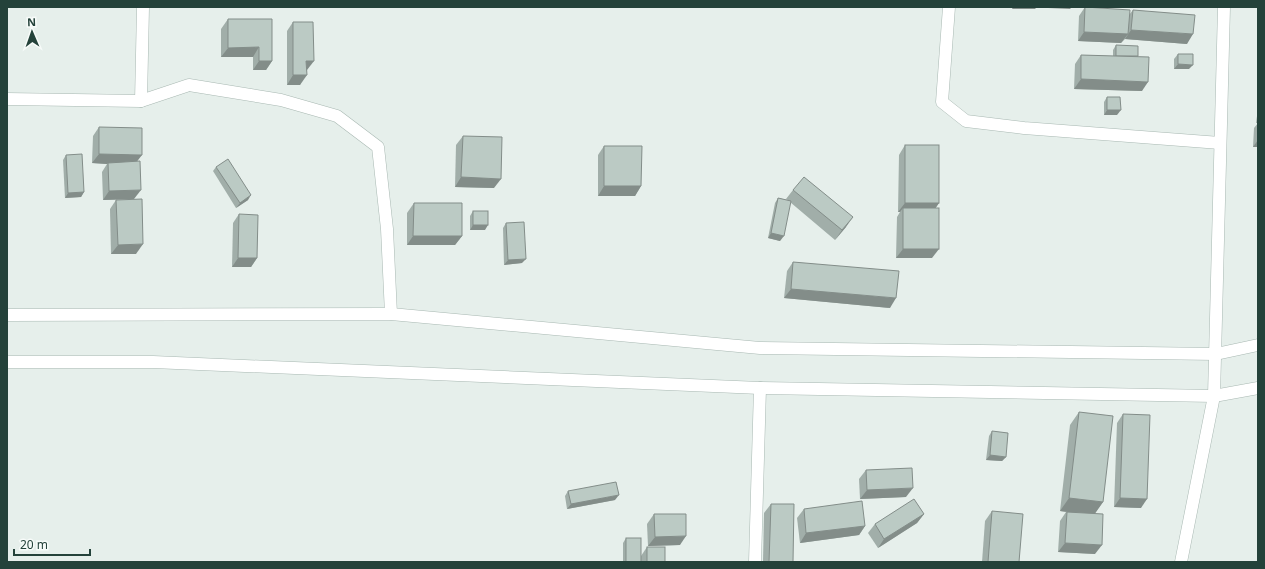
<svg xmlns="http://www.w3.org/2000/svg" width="1265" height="569" viewBox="0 0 1265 569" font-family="'Noto Sans',sans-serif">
<rect width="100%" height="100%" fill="#e6efeb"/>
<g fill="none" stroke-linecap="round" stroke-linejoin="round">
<defs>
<g id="street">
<polyline points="949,7 942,102 966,121 1024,128 1220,143"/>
<polyline points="7,99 141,101 189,85 281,100 337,116 378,147 387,229 391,314"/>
<polyline points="141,101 143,7"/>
<polyline points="7,315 391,314 760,348 1216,354 1258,345"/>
<polyline points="7,362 153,362 760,388 1214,396 1258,388"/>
<polyline points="755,562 760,388"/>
<polyline points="1181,562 1214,396 1224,7"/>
</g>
</defs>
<use href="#street" stroke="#a8b8b2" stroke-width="13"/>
<use href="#street" stroke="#fff" stroke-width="12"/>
</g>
<g fill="#a1aea9">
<polygon points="1085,7 1129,15 1133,10 1187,44 1125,39 1121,43 1078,41 1079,16"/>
<polygon points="228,19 272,19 272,61 266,70 253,70 253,57 221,57 221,29"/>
<polygon points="293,22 307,70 300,85 287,85 287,31"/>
<polygon points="1116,45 1138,56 1142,91 1074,89 1075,64 1081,55 1113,56 1113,50"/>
<polygon points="1178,54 1189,69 1174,69 1174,59"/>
<polygon points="1107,97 1117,115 1104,115 1104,102"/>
<polygon points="1258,109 1258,147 1253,147 1254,128 1258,123 1256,123"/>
<polygon points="99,127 137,162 134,199 103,200 102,172 107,164 92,163 93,136"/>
<polygon points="463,136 494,188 455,187 456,145"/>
<polygon points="905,145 939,203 935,208 932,258 896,258 897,217 900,212 898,212 899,155"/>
<polygon points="604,146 641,186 635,196 598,196 598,155"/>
<polygon points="66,155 84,192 81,197 65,198 63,160"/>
<polygon points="216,167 248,200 236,208 213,171"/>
<polygon points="793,190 846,227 835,240 790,202 780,241 768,238 775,203 778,198 788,200 786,199"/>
<polygon points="116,200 136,254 111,254 110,209"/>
<polygon points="414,203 462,236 455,245 407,245 407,213"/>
<polygon points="473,211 485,230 470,230 470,216"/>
<polygon points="239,214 257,258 251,267 232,267 233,223"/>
<polygon points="506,223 522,263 504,265 503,228"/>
<polygon points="793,262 890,308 784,298 787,271"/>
<polygon points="1079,412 1103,502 1095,513 1095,554 1058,552 1060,521 1066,512 1060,511 1070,425"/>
<polygon points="1123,414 1141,508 1114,507 1117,423"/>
<polygon points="992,431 1006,457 1002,461 986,460 989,436"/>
<polygon points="866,470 906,497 860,499 859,479"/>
<polygon points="568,491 615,500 567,509 565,496"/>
<polygon points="771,504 793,562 763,562 764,513"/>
<polygon points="804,509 865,526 859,535 800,543 797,518"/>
<polygon points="992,511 1019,562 982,562 985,521"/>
<polygon points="654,514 680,545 648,546 647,524"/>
<polygon points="924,514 917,523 878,548 868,533 875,524"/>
<polygon points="626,538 641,562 623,562 623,543"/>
<polygon points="647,547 665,562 641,562 641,556"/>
</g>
<g fill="#838d89">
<polygon points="256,7 284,7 283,8 255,8"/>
<polygon points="1013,7 1037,7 1035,9 1012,9"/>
<polygon points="1048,7 1072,7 1070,9 1048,8"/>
<polygon points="1131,30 1193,34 1187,44 1125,39"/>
<polygon points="1084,32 1128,34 1121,43 1078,41"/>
<polygon points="259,47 253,57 221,57 228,48"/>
<polygon points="259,61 272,61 266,70 253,70"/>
<polygon points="306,61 314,61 307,70 300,70"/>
<polygon points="1178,64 1193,65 1189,69 1174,69"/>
<polygon points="293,75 307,75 300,85 287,85"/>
<polygon points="1081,79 1148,82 1142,91 1074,89"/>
<polygon points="1107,110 1121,110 1117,115 1104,115"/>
<polygon points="1258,140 1258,147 1253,147"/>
<polygon points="99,154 142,155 135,164 108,163 107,164 92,163"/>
<polygon points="461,177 501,179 494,188 455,187"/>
<polygon points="604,186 641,186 635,196 598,196"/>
<polygon points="141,190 134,199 103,200 109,191"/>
<polygon points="84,192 81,197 65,198 68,193"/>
<polygon points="251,195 248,200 236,208 240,203"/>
<polygon points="905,203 939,203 933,212 903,208 900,212 898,212"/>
<polygon points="853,217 846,227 835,240 842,230"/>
<polygon points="473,225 488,225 485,230 470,230"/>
<polygon points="771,233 784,236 780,241 768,238"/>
<polygon points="413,236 462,236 455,245 407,245"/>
<polygon points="143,244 136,254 111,254 118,245"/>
<polygon points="903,249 939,249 932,258 896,258"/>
<polygon points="238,258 257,258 251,267 232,267"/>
<polygon points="526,259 522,263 504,265 508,260"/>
<polygon points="791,289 896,298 890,308 784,298"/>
<polygon points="990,455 1006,457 1002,461 986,460"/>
<polygon points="913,488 906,497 860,499 867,490"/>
<polygon points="619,495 615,500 567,509 571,504"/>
<polygon points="1069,498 1103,502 1094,515 1060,511"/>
<polygon points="1120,498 1147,499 1141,508 1114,507"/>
<polygon points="924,514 917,523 878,548 884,539"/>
<polygon points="865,526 859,535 800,543 806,533"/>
<polygon points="686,536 680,545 648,546 655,537"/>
<polygon points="1065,543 1102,545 1095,554 1058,552"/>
</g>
<g fill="#bbcac4" stroke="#838d89">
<polygon points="1085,7 1130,10 1128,34 1084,32"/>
<polygon points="1133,10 1195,15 1193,34 1131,30"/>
<polygon points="228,19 272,19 272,61 259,61 259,47 228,48"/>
<polygon points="293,22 313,22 314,61 306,61 307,75 293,75"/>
<polygon points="1116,45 1138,46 1138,56 1116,56"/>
<polygon points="1178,54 1193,54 1193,65 1178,64"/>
<polygon points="1081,55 1149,57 1148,82 1081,79"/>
<polygon points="1107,97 1120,97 1121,110 1107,110"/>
<polygon points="99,127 142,128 142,155 99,154"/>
<polygon points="463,136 502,137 501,179 461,177"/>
<rect x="905" y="145" width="34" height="58"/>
<polygon points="604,146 642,146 641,186 604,186"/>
<polygon points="82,154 84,192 68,193 66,155"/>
<polygon points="228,159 251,195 240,203 216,167"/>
<polygon points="140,161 141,190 109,191 108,163"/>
<polygon points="804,177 853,217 842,230 793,190"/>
<polygon points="778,198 791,201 784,236 771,233"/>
<polygon points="142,199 143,244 118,245 116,200"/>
<polygon points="414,203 462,203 462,236 413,236"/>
<rect x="903" y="208" width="36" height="41"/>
<rect x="473" y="211" width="15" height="14"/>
<polygon points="239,214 258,215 257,258 238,258"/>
<polygon points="524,222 526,259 508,260 506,223"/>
<polygon points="793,262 899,271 896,298 791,289"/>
<polygon points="1079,412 1113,416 1103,502 1069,498"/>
<polygon points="1123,414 1150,415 1147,499 1120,498"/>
<polygon points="992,431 1008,433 1006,457 990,455"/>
<polygon points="912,468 913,488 867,490 866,470"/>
<polygon points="616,482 619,495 571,504 568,491"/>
<polygon points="914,499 924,514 884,539 875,524"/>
<polygon points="862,501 865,526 806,533 804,509"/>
<polygon points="771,504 794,504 793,562 769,562"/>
<polygon points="992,511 1023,514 1019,562 988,562"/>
<polygon points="1067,512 1103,514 1102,545 1065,543"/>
<polygon points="654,514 686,514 686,536 655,537"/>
<rect x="626" y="538" width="15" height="24"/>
<rect x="647" y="547" width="18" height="15"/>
</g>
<rect width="1265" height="569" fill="none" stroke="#24423a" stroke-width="16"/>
<g transform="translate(32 32) rotate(358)" stroke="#f7fbf9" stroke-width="3" paint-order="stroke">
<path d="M0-3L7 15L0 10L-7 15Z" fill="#24423a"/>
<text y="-6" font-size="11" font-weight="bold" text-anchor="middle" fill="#24423a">N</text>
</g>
<path d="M14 549v6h76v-6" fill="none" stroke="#24423a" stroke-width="2"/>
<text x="20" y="549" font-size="12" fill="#24423a" stroke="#f7fbf9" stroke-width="3" paint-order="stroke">20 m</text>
</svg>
